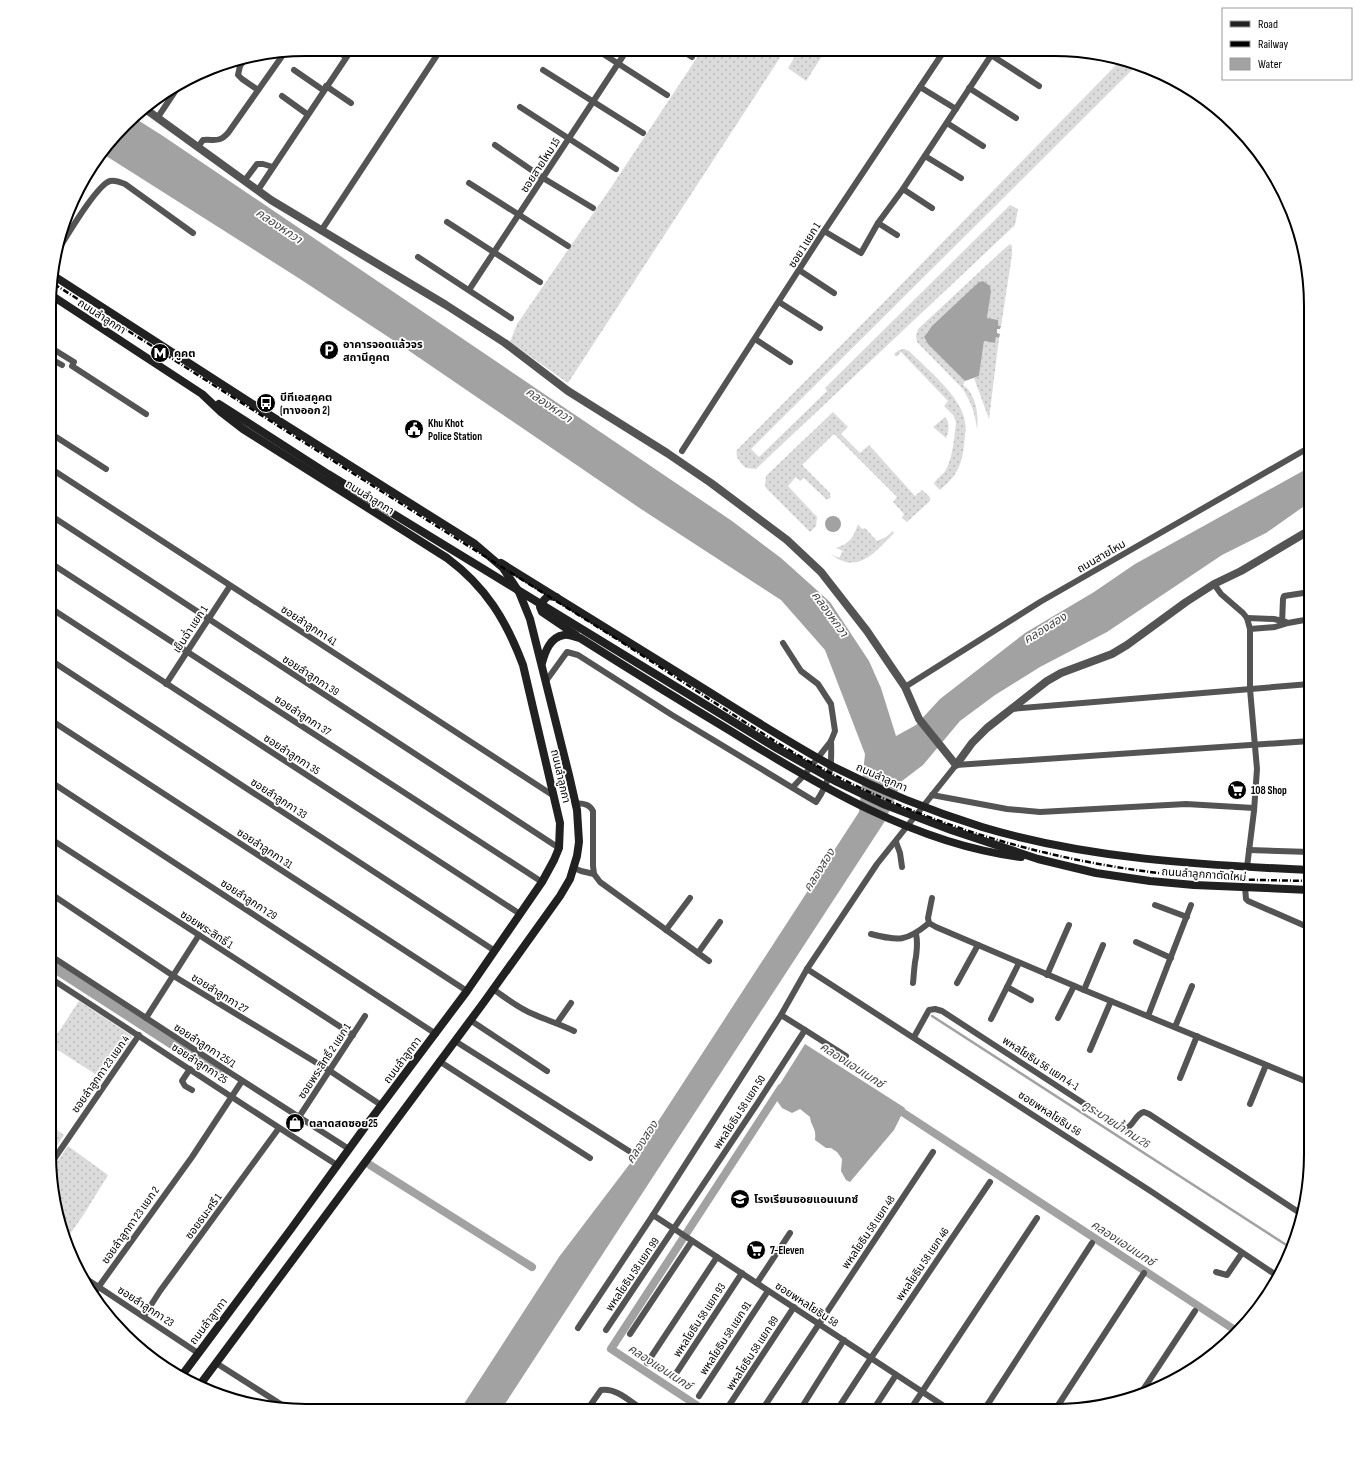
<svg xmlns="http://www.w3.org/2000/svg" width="1360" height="1460" viewBox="0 0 1360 1460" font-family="'Sofia Sans Condensed','Noto Sans Thai',sans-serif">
<defs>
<pattern id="grass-dots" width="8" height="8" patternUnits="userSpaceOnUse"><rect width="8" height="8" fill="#dbdbdb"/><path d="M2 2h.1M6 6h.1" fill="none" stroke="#bababa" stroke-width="1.8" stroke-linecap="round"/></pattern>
</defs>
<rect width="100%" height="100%" fill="#fff"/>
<g fill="url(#grass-dots)">
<polygon points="702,50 785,50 568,383 510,342 517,324 612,186"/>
<polygon points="799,50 826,50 806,81 788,68"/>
<path d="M1119 62 1135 67 751 449 759 457 827 391 825 388 1010 205 1018 209 1015 225 756 469 746 468C740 462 735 458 737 450L887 299Z"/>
<path d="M1010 244 1012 246V255L1001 326H998L987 318 991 292 984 281 979 282 926 333 925 340 965 381 963 385C976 394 979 415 977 429 975 413 971 401 962 388L917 342 916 336 918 329 1003 250Z"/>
<polygon points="996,337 999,338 989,419 974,378 979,376 984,341 995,343"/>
<path d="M904 349 909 351C927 369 962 397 965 422 967 429 964 438 964 446 961 467 956 477 940 490L934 484C936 478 943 475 946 470 953 456 954 439 956 423L954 416 944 406 948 401 901 352 896 357 894 354 899 350Z"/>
<polygon points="833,412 848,427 841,434 860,453 869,445 915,496 922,490 929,496 930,499 930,501 907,522 902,518 904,514 893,502 897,497 834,434 802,465 830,493 830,495 831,497 827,500 804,478 800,481 796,477 788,486 817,517 816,526 810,532 767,489 765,485 766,476"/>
<path d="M945 417C950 422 949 432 946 438L933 427Z"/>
<path d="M858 524 862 529 865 528 877 541 886 537 893 531 894 533C876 551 858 576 831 554L839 558 843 551 836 548C849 544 854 537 858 524Z"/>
<polygon points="79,1001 132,1036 131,1040 103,1079 50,1045"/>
<polygon points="50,1125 64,1135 50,1156"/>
<polygon points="68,1146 108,1175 84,1214 65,1241 63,1237 50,1172"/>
</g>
<g fill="#a2a2a2">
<polygon points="133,117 163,136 732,521 781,558 830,602 869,661 881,688 896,736 916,725 940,699 1025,633 1094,592 1135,564 1310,467 1310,502 1266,533 1222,555 1107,632 1040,667 995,695 960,721 923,765 902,781 885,821 501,1410 460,1410 559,1257 635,1157 859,812 865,754 825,650 781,600 641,509 402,346 300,279 103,154"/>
<polygon points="983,281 990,286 991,292 987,318 998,320 998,326 1001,326 1000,329 997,329 997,333 1000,334 999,338 996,337 995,343 984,341 979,376 965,381 928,344 924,337 932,326 979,282"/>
<circle cx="833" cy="524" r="8"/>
<polygon points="51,959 227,1074 222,1082 50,971"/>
<path d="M805 1044 905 1108 894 1130 850 1182 846 1180 841 1171 842 1159 837 1152 831 1148H826L815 1140C817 1128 811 1127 810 1117L800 1109 792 1113 782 1108 773 1095Z"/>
</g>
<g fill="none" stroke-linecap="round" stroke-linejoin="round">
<polyline stroke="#a2a2a2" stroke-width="2.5" points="932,1016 1291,1248"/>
<g stroke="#a2a2a2" stroke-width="8">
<polyline points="896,1108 1238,1332"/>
<polyline points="370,1165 532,1267"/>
<polyline points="704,1410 611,1349 781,1088"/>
</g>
<g stroke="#545454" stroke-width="6">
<polyline points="334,49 346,57"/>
<polyline points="597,50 667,95"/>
<polyline points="681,50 692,57"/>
<polyline points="991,55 1039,86"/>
<polyline points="245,59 240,66 238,75 242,79 258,90"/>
<polyline points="294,70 323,90"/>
<polyline points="543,70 643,133"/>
<polyline points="326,86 351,103"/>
<polyline points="920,87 956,109"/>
<polyline points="969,88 1016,118"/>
<polyline points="282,96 307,114"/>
<polyline points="520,107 616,169"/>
<polyline points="158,117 176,90"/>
<polyline points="947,123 983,146"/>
<polyline points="495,145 543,178 593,208"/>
<path d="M198 147 203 140C215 139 219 143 228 133L285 52"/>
<polyline points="925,156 961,178"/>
<polyline points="245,180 257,164 263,164 273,167"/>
<polyline points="469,183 568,246"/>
<polyline points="903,189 932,208"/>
<polyline points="258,190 352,49"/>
<polyline points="447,222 540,282"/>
<polyline points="878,223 897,235"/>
<polyline points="321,231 441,49"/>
<polyline points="824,231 861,253 878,223 903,189 994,51"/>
<path d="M54 257C63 242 96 185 110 181 115 180 120 182 125 184L193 233"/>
<polyline points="418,257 511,318"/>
<polyline points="799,270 834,293"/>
<polyline points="469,290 627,50"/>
<polyline points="779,302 820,328"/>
<polyline points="755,339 790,362"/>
<polyline points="53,349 74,362 72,366 146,414"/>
<polyline points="53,360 62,365"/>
<polyline points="53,435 106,469"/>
<polyline points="682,451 824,231 944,51"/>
<polyline points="53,470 554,796"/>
<polyline points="53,517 559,848"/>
<polyline points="52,564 542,882"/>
<polyline points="1214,584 1221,594 1243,613 1247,618 1250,629 1250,689 1257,769 1254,811 1247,867"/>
<polyline points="52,609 520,914"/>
<polyline points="1247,618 1274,619 1286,622"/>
<polyline points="1282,624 1283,599 1284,596 1310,592"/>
<polyline points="1250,629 1275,627 1288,623 1310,619"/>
<polyline points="783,643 801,671 818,684 831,704 835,731 831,741 806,773 793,787"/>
<polyline points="52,661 495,951"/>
<path d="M546 681 567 652 578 655 672 715 816 802C831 780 832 767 831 741"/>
<polyline points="166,684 230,586"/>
<polyline points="905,687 1040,602 1310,447"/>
<polyline points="1011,709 1310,684"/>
<polyline points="52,721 467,991"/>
<polyline points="51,782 436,1034"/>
<polyline points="932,795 1007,809 1040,812 1186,804 1254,808"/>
<path d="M575 803C583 804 589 803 593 811V866L594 874 600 882 698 953 720 922"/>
<polyline points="51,839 353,1035"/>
<polyline points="896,842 900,853 902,867"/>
<polyline points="1249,850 1310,852"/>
<polyline points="574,868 581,871 594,874"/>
<polyline points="1245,887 1246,899 1248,901 1310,928"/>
<polyline points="51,894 172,975 330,1071 381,1105"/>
<polyline points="932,898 928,918 929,923 936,927 1084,990 1310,1083"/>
<polyline points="1155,905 1187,917"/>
<polyline points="666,930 690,898"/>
<path d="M871 934C899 941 906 942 929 923"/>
<polyline points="1136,942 1171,958"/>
<polyline points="698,953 709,961"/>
<polyline points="51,956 232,1074 349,1149"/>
<polyline points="807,969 1152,1192 1279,1277"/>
<polyline points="1047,975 1069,925"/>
<path d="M50 978C146 1040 241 1104 337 1165"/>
<path d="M913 983C914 975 914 965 916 957 917 948 918 943 916 934"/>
<polyline points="957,983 978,945"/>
<polyline points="1007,987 1031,1000"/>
<path d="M493 989C506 998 518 1008 533 1014 546 1020 560 1024 574 1031"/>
<polyline points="1084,990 1103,945"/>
<polyline points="1148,1016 1191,905"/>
<polyline points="146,1018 199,935"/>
<polyline points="1058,1018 1074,986"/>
<polyline points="991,1019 1019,963"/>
<polyline points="470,1020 547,1071"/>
<polyline points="557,1023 571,1003"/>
<polyline points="1175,1027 1192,986"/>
<polyline points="805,1030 846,1056"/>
<path d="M914 1037 929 1010 935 1009 942 1011 1120 1127 1125 1129C1134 1126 1135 1114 1144 1112L1149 1114 1303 1215"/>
<polyline points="455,1041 629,1151"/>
<polyline points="1090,1050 1111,1001"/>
<polyline points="439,1061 590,1158"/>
<polyline points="190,1069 182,1081 185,1086 192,1090"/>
<polyline points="1180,1078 1197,1036"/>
<polyline points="1250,1104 1266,1065"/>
<polyline points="299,1117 365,1016"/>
<polyline points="50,1165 139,1035"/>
<polyline points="653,1215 950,1410"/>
<polyline points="1216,1272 1227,1275 1242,1253"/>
<polyline points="82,1276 198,1353"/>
<polyline points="757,1283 790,1233"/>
<polyline points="92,1296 192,1157 242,1081"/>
<polyline points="144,1316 160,1291 279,1128"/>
<polyline points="578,1328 653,1215 781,1015 807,969 877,864 956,765 1310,741"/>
<polyline points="606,1330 757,1104 805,1030 781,1015"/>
<polyline points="630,1334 692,1241"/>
<polyline points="216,1363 290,1410"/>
<polyline points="647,1363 717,1257"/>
<polyline points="673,1378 742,1273"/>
<polyline points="699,1396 768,1291"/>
<polyline points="1139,1396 1195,1311"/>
<path d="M587 1410 601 1390C616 1387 632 1403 643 1410"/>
<polyline points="726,1410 794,1307"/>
<polyline points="762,1410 933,1152"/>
<polyline points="800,1410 844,1340"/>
<polyline points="837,1410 871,1358 990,1182"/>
<polyline points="873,1410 896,1375"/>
<polyline points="910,1410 1037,1218"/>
<polyline points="984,1410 1092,1243"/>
<polyline points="1055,1410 1144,1273"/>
</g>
<polyline stroke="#545454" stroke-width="8" points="144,108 271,200 446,305 505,343 568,391 667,453 711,483 787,540 821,572 867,631 905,687 919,719 956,765 972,743 987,728 1047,681 1061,673 1112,654 1127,645 1186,602 1214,584 1241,571 1310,530"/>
<g stroke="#212121" stroke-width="8">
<polyline points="54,276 262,410 475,544 503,568 519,592 530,619 569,775 577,810 579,842 577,856 570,879 560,896 484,1002 199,1386"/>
<path d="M54 297 202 394 221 412 243 429 447 558C486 587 506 620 523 665L560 823 559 848 554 860 542 882 520 914 467 991 365 1127 291 1229 180 1378"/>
<polyline points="219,404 328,474 778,749 837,782 883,804 951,830 1038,859 1096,873 1150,881 1194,885 1310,890"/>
<path d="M501 563C565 602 629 642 693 682 740 711 786 741 834 767 881 791 931 811 982 827 1089 859 1200 865 1310 870"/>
<polyline points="556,597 548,596 544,600 540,607 542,612 576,635"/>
<path d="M542 663C545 652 550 637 564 635 569 634 575 637 580 638 629 669 679 700 729 730 816 784 917 845 1021 857"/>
</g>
<path stroke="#000" stroke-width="2.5" stroke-dasharray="6 2 1 2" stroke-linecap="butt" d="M54 284C236 399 418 515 601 629 663 668 724 710 786 748 839 780 896 806 954 826 1026 851 1100 867 1176 875 1220 880 1266 880 1310 881"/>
</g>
<defs>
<symbol id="parking-disc" viewBox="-11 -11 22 22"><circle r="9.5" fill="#000" stroke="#fff"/><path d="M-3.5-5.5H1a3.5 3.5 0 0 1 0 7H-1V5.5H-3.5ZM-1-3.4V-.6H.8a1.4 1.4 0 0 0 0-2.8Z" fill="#fff"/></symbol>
<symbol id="metro-disc" viewBox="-11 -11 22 22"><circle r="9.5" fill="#000" stroke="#fff"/><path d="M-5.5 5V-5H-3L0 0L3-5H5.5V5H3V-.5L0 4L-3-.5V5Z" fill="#fff"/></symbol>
<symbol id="bus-disc" viewBox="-11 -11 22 22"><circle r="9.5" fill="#000" stroke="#fff"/><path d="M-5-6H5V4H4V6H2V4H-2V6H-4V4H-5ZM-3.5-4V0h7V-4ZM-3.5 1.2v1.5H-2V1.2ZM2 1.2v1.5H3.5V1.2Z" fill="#fff"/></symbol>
<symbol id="civic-disc" viewBox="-11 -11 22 22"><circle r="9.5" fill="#000" stroke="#fff"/><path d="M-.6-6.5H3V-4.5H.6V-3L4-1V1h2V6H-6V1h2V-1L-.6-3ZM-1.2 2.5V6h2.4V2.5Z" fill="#fff"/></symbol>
<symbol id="supermarket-disc" viewBox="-11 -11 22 22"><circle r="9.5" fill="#000" stroke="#fff"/><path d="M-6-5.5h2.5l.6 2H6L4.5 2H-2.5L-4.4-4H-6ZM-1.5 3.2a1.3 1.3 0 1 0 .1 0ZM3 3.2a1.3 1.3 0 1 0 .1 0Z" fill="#fff"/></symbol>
<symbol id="shop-disc" viewBox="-11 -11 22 22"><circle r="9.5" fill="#000" stroke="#fff"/><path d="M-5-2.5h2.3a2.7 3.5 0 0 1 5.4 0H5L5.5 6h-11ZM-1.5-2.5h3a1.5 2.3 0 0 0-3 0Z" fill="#fff"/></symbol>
<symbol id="school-disc" viewBox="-11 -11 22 22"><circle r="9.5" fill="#000" stroke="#fff"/><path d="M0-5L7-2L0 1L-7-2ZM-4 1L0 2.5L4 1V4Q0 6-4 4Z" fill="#fff"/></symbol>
</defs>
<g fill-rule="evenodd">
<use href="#parking-disc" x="318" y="339" width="22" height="22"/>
<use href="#metro-disc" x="149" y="342" width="22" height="22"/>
<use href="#bus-disc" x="255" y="392" width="22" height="22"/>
<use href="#civic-disc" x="403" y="418" width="22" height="22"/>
<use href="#supermarket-disc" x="1226" y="779" width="22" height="22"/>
<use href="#shop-disc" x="284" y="1112" width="22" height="22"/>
<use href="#school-disc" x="729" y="1188" width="22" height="22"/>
<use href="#supermarket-disc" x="745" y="1239" width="22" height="22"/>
</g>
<g text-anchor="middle" stroke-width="3.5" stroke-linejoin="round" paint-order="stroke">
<g font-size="11" fill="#000" stroke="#fff">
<text transform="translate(540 165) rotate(-57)" y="4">ซอยสายไหม 15</text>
<text transform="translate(804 245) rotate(-58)" y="4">ซอย 1 แยก 1</text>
<text transform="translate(102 316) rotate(33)" y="4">ถนนลำลูกกา</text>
<text transform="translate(370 497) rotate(32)" y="4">ถนนลำลูกกา</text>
<text transform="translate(1101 556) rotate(-30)" y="4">ถนนสายไหม</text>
<text transform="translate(309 625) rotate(33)" y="4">ซอยลำลูกกา 41</text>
<text transform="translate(190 629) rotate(-57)" y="4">เย็นฉ่ำ แยก 1</text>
<text transform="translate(311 675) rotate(33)" y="4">ซอยลำลูกกา 39</text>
<text transform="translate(303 715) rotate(33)" y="4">ซอยลำลูกกา 37</text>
<text transform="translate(292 754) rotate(33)" y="4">ซอยลำลูกกา 35</text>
<text transform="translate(561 776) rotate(77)" y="4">ถนนลำลูกกา</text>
<text transform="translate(882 777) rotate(24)" y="4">ถนนลำลูกกา</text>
<text transform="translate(279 798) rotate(33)" y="4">ซอยลำลูกกา 33</text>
<text transform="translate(265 848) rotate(33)" y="4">ซอยลำลูกกา 31</text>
<text transform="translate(1204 874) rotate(4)" y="4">ถนนลำลูกกาตัดใหม่</text>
<text transform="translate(249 899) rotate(33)" y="4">ซอยลำลูกกา 29</text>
<text transform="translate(207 929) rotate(33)" y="4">ซอยพระสิทธิ์ 1</text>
<text transform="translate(220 993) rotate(32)" y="4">ซอยลำลูกกา 27</text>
<text transform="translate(205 1045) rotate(33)" y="4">ซอยลำลูกกา 25/1</text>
<text transform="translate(402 1060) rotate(-53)" y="4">ถนนลำลูกกา</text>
<text transform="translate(324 1061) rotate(-57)" y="4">ซอยพระสิทธิ์ 2 แยก 1</text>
<text transform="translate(200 1063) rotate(33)" y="4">ซอยลำลูกกา 25</text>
<text transform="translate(1041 1063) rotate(33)" y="4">พหลโยธิน 56 แยก 4-1</text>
<text transform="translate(100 1074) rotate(-55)" y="4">ซอยลำลูกกา 23 แยก 4</text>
<text transform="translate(739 1112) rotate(-57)" y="4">พหลโยธิน 58 แยก 50</text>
<text transform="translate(1050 1113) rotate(33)" y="4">ซอยพหลโยธิน 56</text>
<text transform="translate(203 1216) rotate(-54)" y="4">ซอยธนะศรี 1</text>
<text transform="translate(130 1225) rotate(-55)" y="4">ซอยลำลูกกา 23 แยก 2</text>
<text transform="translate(868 1232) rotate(-56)" y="4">พหลโยธิน 58 แยก 48</text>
<text transform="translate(922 1264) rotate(-56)" y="4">พหลโยธิน 58 แยก 46</text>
<text transform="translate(632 1274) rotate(-56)" y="4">พหลโยธิน 58 แยก 99</text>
<text transform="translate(807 1304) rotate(33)" y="4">ซอยพหลโยธิน 58</text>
<text transform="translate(146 1306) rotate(33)" y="4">ซอยลำลูกกา 23</text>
<text transform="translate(699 1320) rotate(-57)" y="4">พหลโยธิน 58 แยก 93</text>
<text transform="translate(208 1321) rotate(-53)" y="4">ถนนลำลูกกา</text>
<text transform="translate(725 1338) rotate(-57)" y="4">พหลโยธิน 58 แยก 91</text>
<text transform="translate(752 1353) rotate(-57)" y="4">พหลโยธิน 58 แยก 89</text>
</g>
<g font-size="11" font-weight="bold" fill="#000" stroke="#fff" text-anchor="start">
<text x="343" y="348">อาคารจอดแล้วจร<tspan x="343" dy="13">สถานีคูคต</tspan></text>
<text x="174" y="357">คูคต</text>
<text x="280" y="401">บีทีเอสคูคต<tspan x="280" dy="13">(ทางออก 2)</tspan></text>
<text x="428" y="427">Khu Khot<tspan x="428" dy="13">Police Station</tspan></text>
<text x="1251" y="794">108 Shop</text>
<text x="309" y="1127">ตลาดสดซอย25</text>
<text x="754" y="1203">โรงเรียนซอยแอนเนกซ์</text>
<text x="770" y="1254">7-Eleven</text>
</g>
<g font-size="12" font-style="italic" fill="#434343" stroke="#fff">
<text transform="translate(279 226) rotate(34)" y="4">คลองหกวา</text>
<text transform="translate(549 405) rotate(34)" y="4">คลองหกวา</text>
<text transform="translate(830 614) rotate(54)" y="4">คลองหกวา</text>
<text transform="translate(1045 628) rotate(-32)" y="4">คลองสอง</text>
<text transform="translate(819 870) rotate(-58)" y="4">คลองสอง</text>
<text transform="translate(852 1065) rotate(33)" y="4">คลองแอนเนกซ์</text>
<text transform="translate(1116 1124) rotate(33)" y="4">คูระบายน้ำ กม.26</text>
<text transform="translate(642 1142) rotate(-57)" y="4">คลองสอง</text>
<text transform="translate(1123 1243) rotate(33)" y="4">คลองแอนเนกซ์</text>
<text transform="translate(660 1367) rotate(33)" y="4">คลองแอนเนกซ์</text>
</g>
</g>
<path d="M0 0H1360V1460H0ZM306 56H1054A250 250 0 0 1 1304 306V1154A250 250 0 0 1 1054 1404H306A250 250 0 0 1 56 1154V306A250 250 0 0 1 306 56Z" fill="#fff" fill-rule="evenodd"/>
<path fill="none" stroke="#000" stroke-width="2" d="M306 56H1054A250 250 0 0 1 1304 306V1154A250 250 0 0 1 1054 1404H306A250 250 0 0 1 56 1154V306A250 250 0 0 1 306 56Z"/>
<rect x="1222" y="8" width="130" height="72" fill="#ffffff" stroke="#999999"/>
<rect x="1230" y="21" width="20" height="6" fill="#212121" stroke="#999999"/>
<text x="1258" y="28" font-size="12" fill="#000000">Road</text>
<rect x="1230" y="41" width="20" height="6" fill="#000000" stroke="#999999"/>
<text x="1258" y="48" font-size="12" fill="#000000">Railway</text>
<rect x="1230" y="58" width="20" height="12" fill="#a2a2a2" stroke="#999999"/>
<text x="1258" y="68" font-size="12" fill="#000000">Water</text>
</svg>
